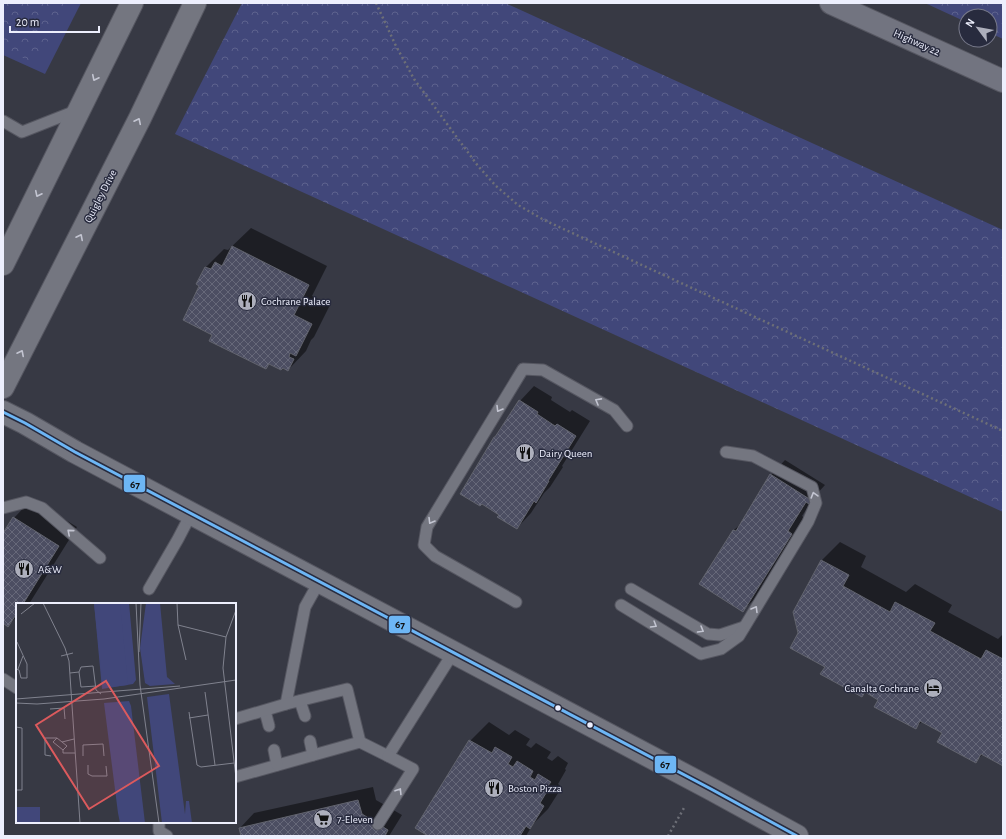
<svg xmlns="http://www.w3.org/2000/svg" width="1006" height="839" viewBox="0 0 1006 839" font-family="'Alegreya Sans',sans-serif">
<defs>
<pattern id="park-crowns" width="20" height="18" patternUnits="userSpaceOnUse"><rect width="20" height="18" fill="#41477a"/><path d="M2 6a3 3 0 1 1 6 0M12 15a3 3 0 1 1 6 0" fill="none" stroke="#5d628e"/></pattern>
<pattern id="building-cross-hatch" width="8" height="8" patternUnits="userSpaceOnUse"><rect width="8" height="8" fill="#4c4e62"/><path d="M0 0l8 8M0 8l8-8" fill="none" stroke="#666879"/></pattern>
</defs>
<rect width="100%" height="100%" fill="#373944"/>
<polygon fill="#41477a" points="3,3 81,3 45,74 3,55"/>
<g fill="url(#park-crowns)">
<polygon points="3,3 66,3 37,64 3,49"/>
<polygon points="242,3 505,3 1003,230 1003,512 175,134"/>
<polygon points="925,3 1003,3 1003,39 990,33 990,16 966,16 966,22"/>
</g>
<g fill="#0007">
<polygon points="251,228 327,266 312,296 330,305 314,337 311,340 306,351 288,370 270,364 266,368 213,334 201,286 197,284 206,267 224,249 228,250"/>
<polygon points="534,386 552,397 551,400 570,412 572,410 590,421 562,466 563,467 550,487 544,493 531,513 517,528 500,514 520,401"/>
<polygon points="785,460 825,485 814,497 802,516 806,519 758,596 743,610 734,530 743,522 771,475"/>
<polygon points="32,499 77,527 29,604 17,604 17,617 8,625 3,622 3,535 14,518"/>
<polygon points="840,542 866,556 861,567 906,592 915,584 952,605 948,612 998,639 1003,634 1003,764 983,754 976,761 943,732 923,721 915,728 879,699 866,692 862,696 826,666 800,633 794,612 822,560"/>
<polygon points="489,722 509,735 515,730 530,739 526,745 531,748 536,743 551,752 547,758 552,761 558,756 568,763 565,769 566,770 558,784 562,787 548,809 533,824 526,836 430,836 416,828 470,741"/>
<polygon points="373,787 376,800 402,815 389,836 242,836 240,828 254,813"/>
</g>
<g fill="url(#building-cross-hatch)" stroke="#61636d">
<polygon points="232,246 309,285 294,315 312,324 296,356 290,353 289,357 294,359 288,371 283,368 281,370 269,364 266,369 209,341 212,335 183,320 199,286 196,284 205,267 211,269 215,262 222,266"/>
<polygon points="519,400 538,412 537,414 555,426 557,424 576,436 548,481 549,481 536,503 534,501 517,529 497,517 499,515 482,504 480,506 460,494 494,437 495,437"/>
<polygon points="770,474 811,500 809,504 806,502 788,531 792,534 743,612 699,584 733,530 736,531"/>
<polygon points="13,517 59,546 23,604 17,604 17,613 8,627 3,623 3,533"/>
<polygon points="821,560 849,575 843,586 890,612 895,602 935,623 930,631 981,659 986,650 1003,659 1003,766 981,754 976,763 937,742 942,733 920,721 916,729 874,707 878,700 865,692 862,697 820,674 825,667 790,648 798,633 793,612"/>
<polygon points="469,740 492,753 495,747 512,757 508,764 513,767 517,761 533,771 530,777 535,780 538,774 551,782 547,787 549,788 540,803 544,806 530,829 526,826 520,836 428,836 415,828"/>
<polygon points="358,800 362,814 388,830 385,836 241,836 239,828"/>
</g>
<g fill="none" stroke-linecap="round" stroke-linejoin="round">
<defs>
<g id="lane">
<polyline points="3,121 22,132 78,110"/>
<polyline points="3,508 26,502 42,508 100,558"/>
<polyline points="149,589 178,539 191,514"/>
<polyline points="631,589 708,634 720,635 744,627"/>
<polyline points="516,602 435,556 424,545 427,527 523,369 543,370 614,410 627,426"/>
<polyline points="621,605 701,654 721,649 739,636 808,522 816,503 812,487 753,456 726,452"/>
<polyline points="3,679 17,688"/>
<polyline points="300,701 305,716"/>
<polyline points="286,704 305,607 319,582"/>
<polyline points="265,711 269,726"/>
<polyline points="235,719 286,704 347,689 360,742 235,777"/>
<polyline points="310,741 313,755"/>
<polyline points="360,742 388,756 453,653"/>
<polyline points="274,750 277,765"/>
<polyline points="159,822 159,831 167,836"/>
<polyline points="378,824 413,769 388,756"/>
</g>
<polyline id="street" points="3,412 25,423 75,452 711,789 797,836"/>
<g id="secondary">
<polyline points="3,264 132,3"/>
<polyline points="3,387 140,118 195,3"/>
</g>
<polyline id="primary" points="831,3 1003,81"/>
</defs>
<use href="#lane" stroke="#565761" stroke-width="13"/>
<use href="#street" stroke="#565761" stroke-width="24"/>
<use href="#secondary" stroke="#565761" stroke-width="24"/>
<use href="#primary" stroke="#565761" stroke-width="24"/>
<g stroke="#6d6f77" stroke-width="2.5" stroke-dasharray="2 3" stroke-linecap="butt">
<polyline points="376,3 395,44 414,79 478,166 496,186 518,205 544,220 1003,431"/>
<polyline points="668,836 684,808"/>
</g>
<use href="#lane" stroke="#747680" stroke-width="11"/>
<use href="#street" stroke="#747680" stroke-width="22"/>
<use href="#secondary" stroke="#747680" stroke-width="22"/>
<use href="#primary" stroke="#727480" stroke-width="22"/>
<defs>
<polyline id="bus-1" points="3,412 25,423 75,452 711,789 797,836"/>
</defs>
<use href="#bus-1" stroke="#282b3e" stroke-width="6"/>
<use href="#bus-1" stroke="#6db6f5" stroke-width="3"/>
</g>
<defs><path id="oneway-chevron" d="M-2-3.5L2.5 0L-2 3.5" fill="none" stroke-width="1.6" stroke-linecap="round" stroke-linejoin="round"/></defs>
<g stroke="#c3c5d1">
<use href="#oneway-chevron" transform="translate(95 78) rotate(116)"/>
<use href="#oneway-chevron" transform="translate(138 121) rotate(-64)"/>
<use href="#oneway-chevron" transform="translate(38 194) rotate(116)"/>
<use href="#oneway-chevron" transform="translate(80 237) rotate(-63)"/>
<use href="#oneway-chevron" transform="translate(21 353) rotate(-63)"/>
<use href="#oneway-chevron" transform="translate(598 401) rotate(-151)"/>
<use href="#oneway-chevron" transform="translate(499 409) rotate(121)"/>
<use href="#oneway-chevron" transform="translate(814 495) rotate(-106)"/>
<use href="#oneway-chevron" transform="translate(431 521) rotate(121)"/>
<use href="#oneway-chevron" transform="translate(70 532) rotate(-139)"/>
<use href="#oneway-chevron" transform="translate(755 609) rotate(-59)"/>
<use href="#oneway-chevron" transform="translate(654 625) rotate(31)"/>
<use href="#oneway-chevron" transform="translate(701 630) rotate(30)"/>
<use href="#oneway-chevron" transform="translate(399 791) rotate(-58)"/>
</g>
<defs>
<symbol id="restaurant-disc" viewBox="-11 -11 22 22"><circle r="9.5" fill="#adafbc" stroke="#282b3e"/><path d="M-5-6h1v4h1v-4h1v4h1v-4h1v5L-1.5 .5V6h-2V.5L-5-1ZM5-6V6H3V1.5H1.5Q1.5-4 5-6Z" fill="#111"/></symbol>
<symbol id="hotel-disc" viewBox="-11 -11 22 22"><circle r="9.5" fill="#adafbc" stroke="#282b3e"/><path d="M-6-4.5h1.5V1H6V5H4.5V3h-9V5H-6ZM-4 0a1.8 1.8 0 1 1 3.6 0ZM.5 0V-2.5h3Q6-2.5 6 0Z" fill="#111"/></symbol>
<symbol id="supermarket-disc" viewBox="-11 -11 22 22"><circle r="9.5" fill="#adafbc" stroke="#282b3e"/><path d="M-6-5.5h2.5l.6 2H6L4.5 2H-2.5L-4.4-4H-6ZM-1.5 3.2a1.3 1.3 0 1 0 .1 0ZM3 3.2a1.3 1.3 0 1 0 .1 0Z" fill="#111"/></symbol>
</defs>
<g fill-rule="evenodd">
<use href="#restaurant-disc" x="236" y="290" width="22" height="22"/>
<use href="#restaurant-disc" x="514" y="442" width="22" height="22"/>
<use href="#restaurant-disc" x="13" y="558" width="22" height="22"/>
<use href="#hotel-disc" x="922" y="677" width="22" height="22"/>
<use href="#restaurant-disc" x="483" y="777" width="22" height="22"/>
<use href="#supermarket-disc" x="312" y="808" width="22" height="22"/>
</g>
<g fill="#edeffd" stroke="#282b3e" stroke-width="1.5">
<circle cx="558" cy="708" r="3.5"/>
<circle cx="590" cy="725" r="3.5"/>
</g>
<g text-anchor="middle" stroke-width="3" stroke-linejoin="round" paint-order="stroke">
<g font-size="11" fill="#edeffd" stroke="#282b3e">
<text transform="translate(917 42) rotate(24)" y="4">Highway 22</text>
<text transform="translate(100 196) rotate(-63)" y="4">Quigley Drive</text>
</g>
<g font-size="11" fill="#edeffd" stroke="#282b3e" text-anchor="start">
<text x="261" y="305">Cochrane Palace</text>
<text x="539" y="457">Dairy Queen</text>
<text x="38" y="573">A&amp;W</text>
<text x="919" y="692" text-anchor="end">Canalta Cochrane</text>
<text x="508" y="792">Boston Pizza</text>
<text x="337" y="823">7-Eleven</text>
</g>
</g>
<g transform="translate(16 603)">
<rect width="220" height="220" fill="#373944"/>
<path d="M78 0H113L120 77 117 81 86 86Z" fill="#41477a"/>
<path d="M78 0H104L112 82 87 85ZM130 0H144L151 74 159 81 134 83 129 80 124 45ZM153 91 169 211 170 198H173L176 220H146L131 94ZM113 98 115 103 129 220H104L102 210 88 100ZM0 204H24V220H0Z" fill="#41477a"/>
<path fill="none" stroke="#80828e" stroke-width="1" d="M27 0 49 45 53 58 64 220M120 0 124 82 143 220M161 0 162 22 210 34M220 7 210 34 207 65 220 175M5 11 19 0M162 22 170 57M123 49 125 0M45 53 57 50M0 66 3 67 5 75H11V61L1 39M2 66 7 53M63 69 65 84 80 83M54 70 63 69 65 64 77 63 80 87 85 91M189 89 199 162M0 96 164 83M0 100 21 101 88 96 220 77M34 106 48 105 49 116M173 109 181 162 185 164 218 160M173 115 192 112M0 124 6 125V187H0M46 139 51 143 47 147 37 139 41 135 46 139 58 136M47 147V150H59M35 153 29 152V135H41M67 153V142L87 141 88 153M72 162V171L76 173H91L90 163"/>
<path fill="#dc5a5d" fill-opacity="0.15" stroke="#dc5a5d" stroke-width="2" d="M90 78 143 163 73 206 20 122Z"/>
<rect width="220" height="220" fill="none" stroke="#edeffd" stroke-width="2"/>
</g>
<g stroke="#282b3e" stroke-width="1.5">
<rect x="123" y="474" width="23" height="19" rx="4" fill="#6db6f5"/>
<rect x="388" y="615" width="23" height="19" rx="4" fill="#6db6f5"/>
<rect x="654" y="755" width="23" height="19" rx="4" fill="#6db6f5"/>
</g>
<g font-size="11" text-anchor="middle" font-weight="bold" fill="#111">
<text x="135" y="488">67</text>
<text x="400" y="628">67</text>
<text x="665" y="768">67</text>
</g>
<rect width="1006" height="839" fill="none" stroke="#edeffd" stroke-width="8"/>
<g transform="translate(978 28) rotate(302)"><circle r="19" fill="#282b3e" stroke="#77798a"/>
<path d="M0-3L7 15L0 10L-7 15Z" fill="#adafbc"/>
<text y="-6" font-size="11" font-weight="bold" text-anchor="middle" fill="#edeffd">N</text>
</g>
<path d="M10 26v6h89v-6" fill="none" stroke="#edeffd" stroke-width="2"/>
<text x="16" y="26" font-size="12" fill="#edeffd" stroke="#282b3e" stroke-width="3" paint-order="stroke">20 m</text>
</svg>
